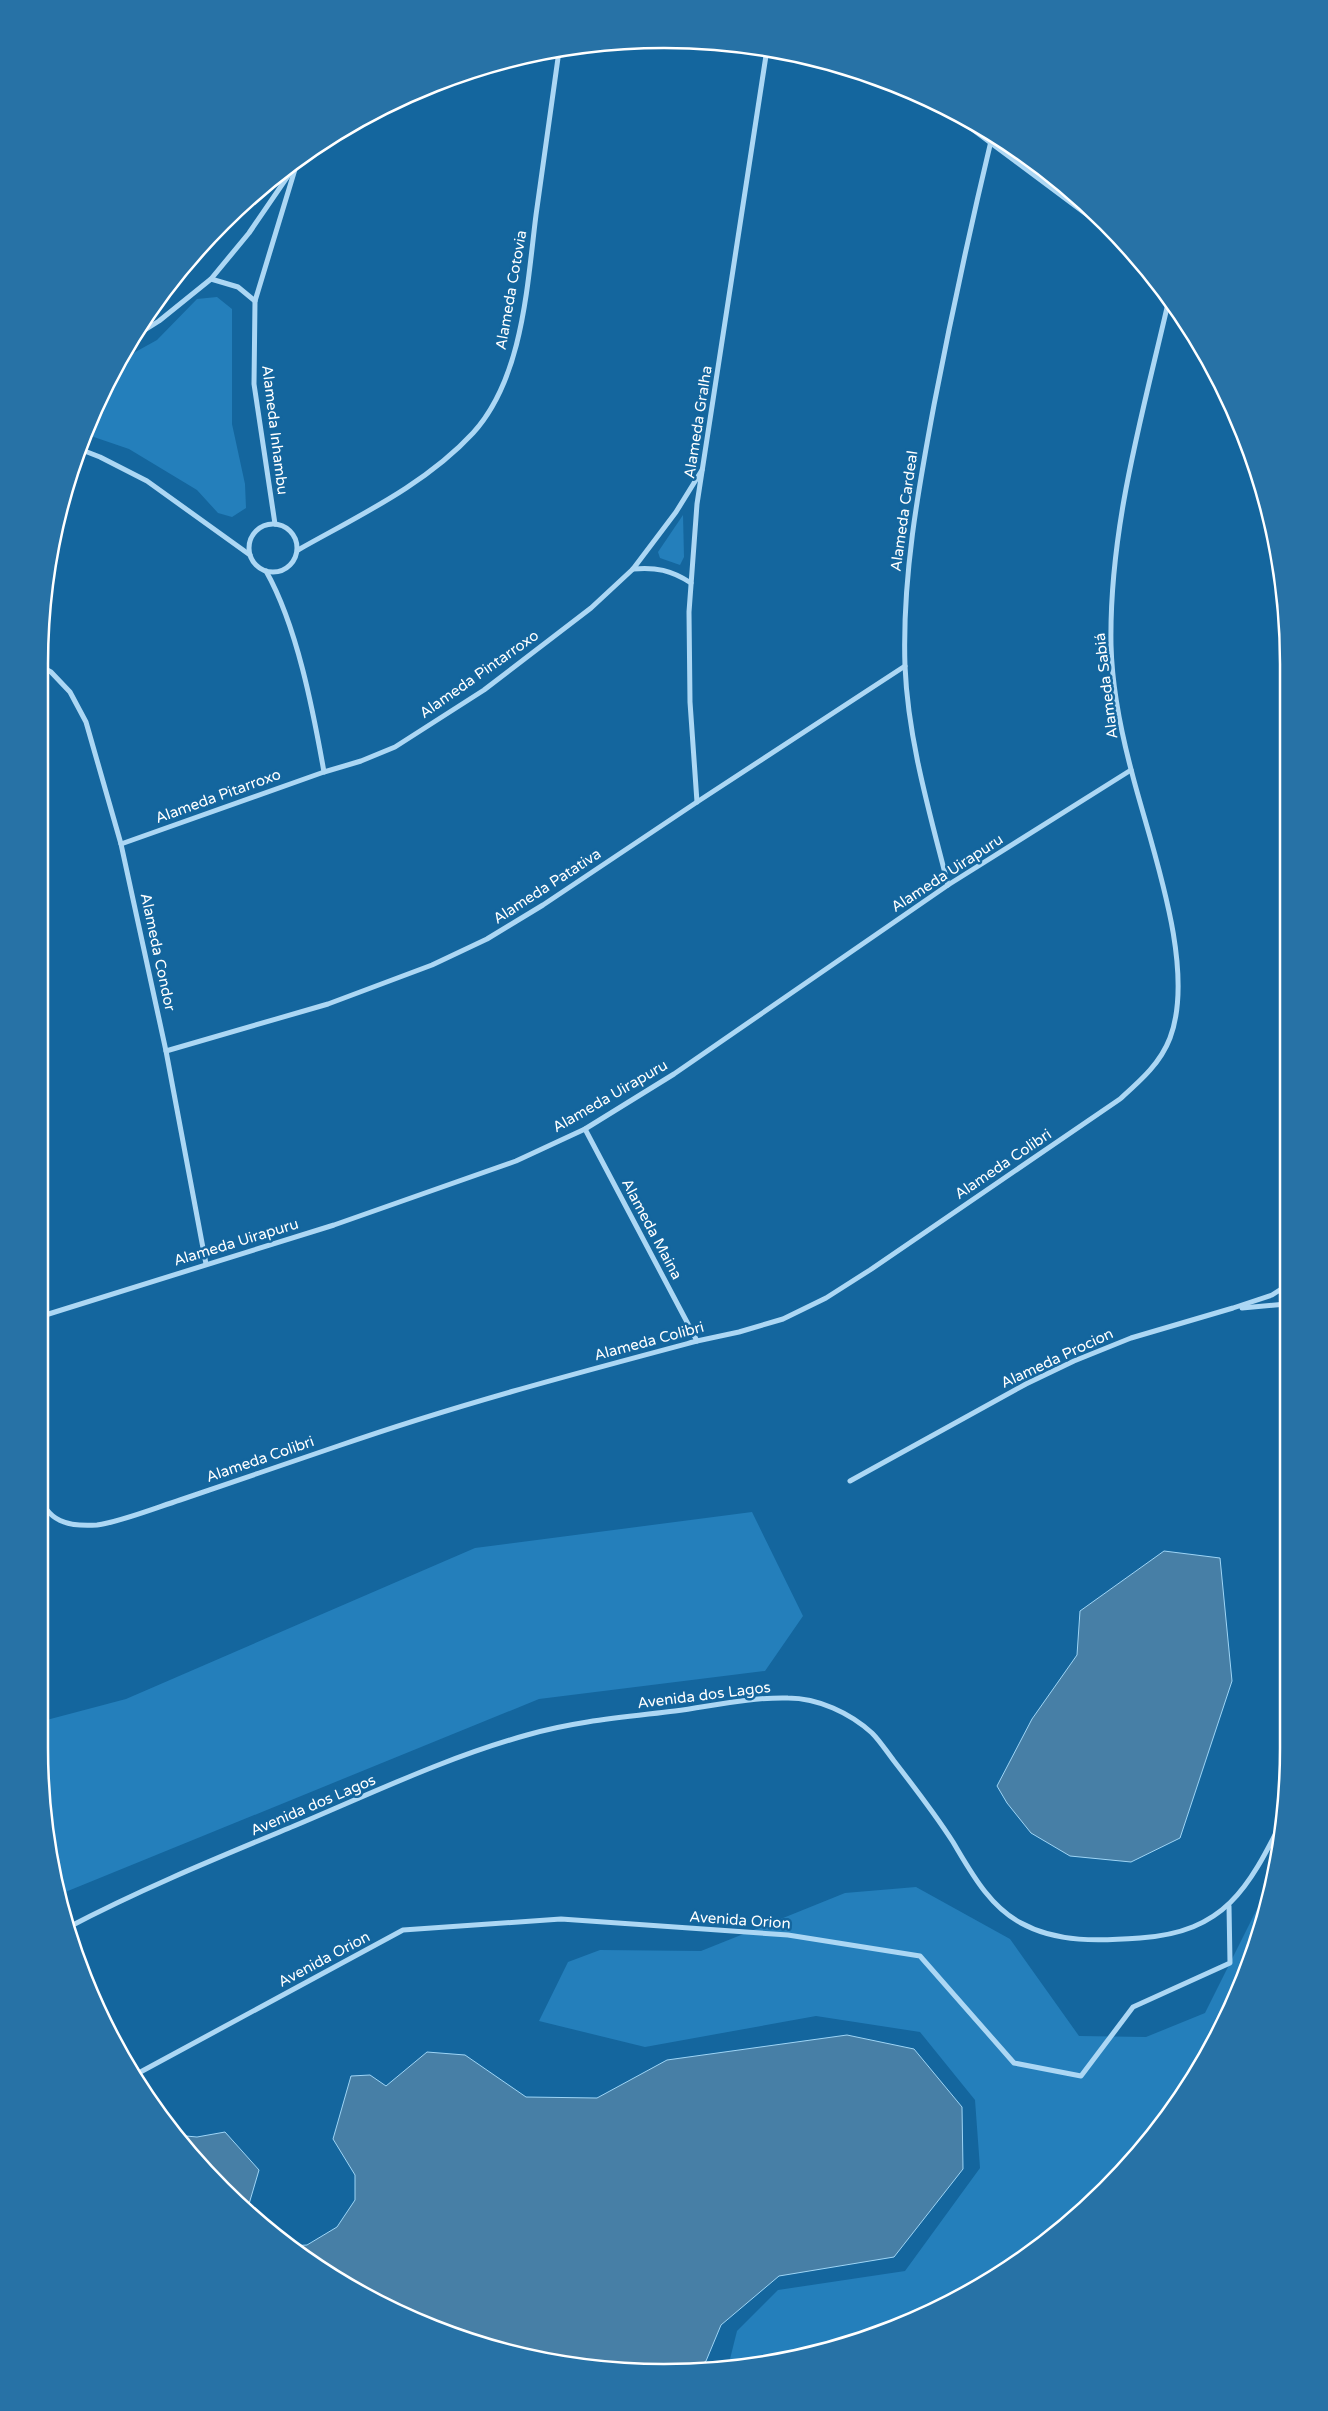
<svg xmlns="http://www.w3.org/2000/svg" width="1328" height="2411" viewBox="0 0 1328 2411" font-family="'Varela Round',sans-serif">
<rect width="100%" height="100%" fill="#14669e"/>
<g fill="#247fbb">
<polygon points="217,297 232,309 232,424 245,484 246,508 232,517 218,513 197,490 129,449 88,435 119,361 157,340 197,299"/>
<polygon points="683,515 684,557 680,565 660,558 658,552"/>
<path d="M752 1512 803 1616 765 1671 539 1699 58 1895C44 1845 39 1774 39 1722L126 1699 475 1548Z"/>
<polygon points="1273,1877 1268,1909 1206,2059 1160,2128 1076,2217 1011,2267 904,2325 826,2351 728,2367 737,2331 778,2290 905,2271 980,2168 975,2100 920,2032 816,2016 645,2047 539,2021 568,1962 600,1950 701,1951 845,1893 916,1887 1010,1939 1079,2036 1146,2037 1205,2013"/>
</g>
<g fill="#477fa6" stroke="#9ed5f6">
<polygon points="1164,1551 1220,1558 1232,1681 1180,1838 1131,1862 1070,1856 1031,1833 1007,1803 997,1786 1032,1719 1077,1655 1080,1611"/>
<polygon points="847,2035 914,2049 962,2107 963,2169 894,2257 779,2276 721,2325 706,2361 693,2371 623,2371 502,2351 424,2325 317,2267 289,2246 307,2245 337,2227 355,2200 355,2175 333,2139 351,2076 370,2075 386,2086 427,2052 465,2055 526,2097 597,2098 667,2060"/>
<polygon points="225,2132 259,2170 249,2204 251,2217 175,2135 197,2137"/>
</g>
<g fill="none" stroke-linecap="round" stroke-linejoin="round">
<g stroke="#acd7f4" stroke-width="5">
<polyline points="944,108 1109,231"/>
<polyline points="211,279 238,287 255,301"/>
<polyline points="132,338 159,321 211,279 249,233 301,157"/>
<polyline points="82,450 100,457 147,481 250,555"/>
<circle cx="273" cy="548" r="24"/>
<polyline points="275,524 254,384 255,301 296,166"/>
<path d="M298 550C358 516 425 485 473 433 523 378 527 286 536 215 544 160 551 106 559 51"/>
<path d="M633 569C656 567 671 570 691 583"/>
<path d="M266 571C297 626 313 710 324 772"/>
<polyline points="40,666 51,672 70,692 86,722 121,844 166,1051 206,1264"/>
<polyline points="697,802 690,702 689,612 697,504 767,49"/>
<polyline points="121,844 324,772 361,761 395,747 484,690 591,608 633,569 676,512 702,470"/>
<path d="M948 885C930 814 908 740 905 666 902 578 918 491 934 405 951 317 970 229 991 141"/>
<polyline points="166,1051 328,1004 432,965 487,939 543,905 697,802 905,666"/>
<polyline points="585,1129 697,1341"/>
<polyline points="1242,1308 1286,1304"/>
<polyline points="39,1317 334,1225 516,1161 585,1129 674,1074 948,885 1131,770"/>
<polyline points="850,1481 1026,1384 1074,1361 1131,1338 1233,1308 1272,1295 1286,1286"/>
<path d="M39 1492C46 1522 69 1527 97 1525 120 1522 158 1507 180 1500 233 1482 285 1464 338 1446 456 1405 577 1373 697 1341L739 1332 783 1319 826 1298 870 1270 1120 1099C1140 1081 1160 1064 1170 1038 1197 967 1150 844 1132 773 1121 732 1112 686 1111 645 1109 527 1143 413 1169 299"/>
<path d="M67 1928C141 1889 217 1858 294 1826 370 1794 447 1757 527 1735 575 1721 626 1717 675 1711 712 1706 750 1697 788 1698 818 1698 850 1713 872 1733 880 1741 887 1752 894 1761 915 1788 935 1814 953 1842 971 1872 989 1906 1021 1923 1057 1943 1100 1941 1140 1938 1225 1932 1248 1889 1283 1819"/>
<polyline points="133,2076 403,1930 561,1919 788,1935 920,1956 1014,2063 1081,2076 1133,2007 1230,1963 1229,1906"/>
</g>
</g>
<g text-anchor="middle" stroke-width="5" stroke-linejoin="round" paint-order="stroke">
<g font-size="15" fill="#fff" stroke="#14669e">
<text transform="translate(511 290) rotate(-80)" y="5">Alameda Cotovia</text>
<text transform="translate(698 422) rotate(-81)" y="5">Alameda Gralha</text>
<text transform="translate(275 430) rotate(83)" y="5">Alameda Inhambu</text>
<text transform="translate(904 511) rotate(-82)" y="5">Alameda Cardeal</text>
<text transform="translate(479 674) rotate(-35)" y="5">Alameda Pintarroxo</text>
<text transform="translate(1106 686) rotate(-97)" y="5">Alameda Sabiá</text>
<text transform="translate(218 796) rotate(-20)" y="5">Alameda Pitarroxo</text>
<text transform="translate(947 873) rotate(-33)" y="5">Alameda Uirapuru</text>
<text transform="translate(547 886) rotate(-33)" y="5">Alameda Patativa</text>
<text transform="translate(158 952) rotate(78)" y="5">Alameda Condor</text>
<text transform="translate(610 1096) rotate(-30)" y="5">Alameda Uirapuru</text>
<text transform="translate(1003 1164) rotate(-34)" y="5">Alameda Colibri</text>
<text transform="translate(652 1229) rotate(62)" y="5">Alameda Maina</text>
<text transform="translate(236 1242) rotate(-17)" y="5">Alameda Uirapuru</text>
<text transform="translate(649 1341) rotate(-15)" y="5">Alameda Colibri</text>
<text transform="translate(1057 1358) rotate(-25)" y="5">Alameda Procion</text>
<text transform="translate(260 1459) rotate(-19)" y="5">Alameda Colibri</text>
<text transform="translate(704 1695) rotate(-7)" y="5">Avenida dos Lagos</text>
<text transform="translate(313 1805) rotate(-23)" y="5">Avenida dos Lagos</text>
<text transform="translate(740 1920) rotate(4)" y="5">Avenida Orion</text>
<text transform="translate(324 1959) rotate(-28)" y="5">Avenida Orion</text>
</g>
</g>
<path d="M0 0H1328V2411H0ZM664 48H664A616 616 0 0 1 1280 664V1748A616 616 0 0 1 664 2364H664A616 616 0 0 1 48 1748V664A616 616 0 0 1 664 48Z" fill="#2772a6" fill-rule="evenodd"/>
<path fill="none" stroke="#fff" stroke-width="2.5" d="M664 48H664A616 616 0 0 1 1280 664V1748A616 616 0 0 1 664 2364H664A616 616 0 0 1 48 1748V664A616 616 0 0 1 664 48Z"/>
</svg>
